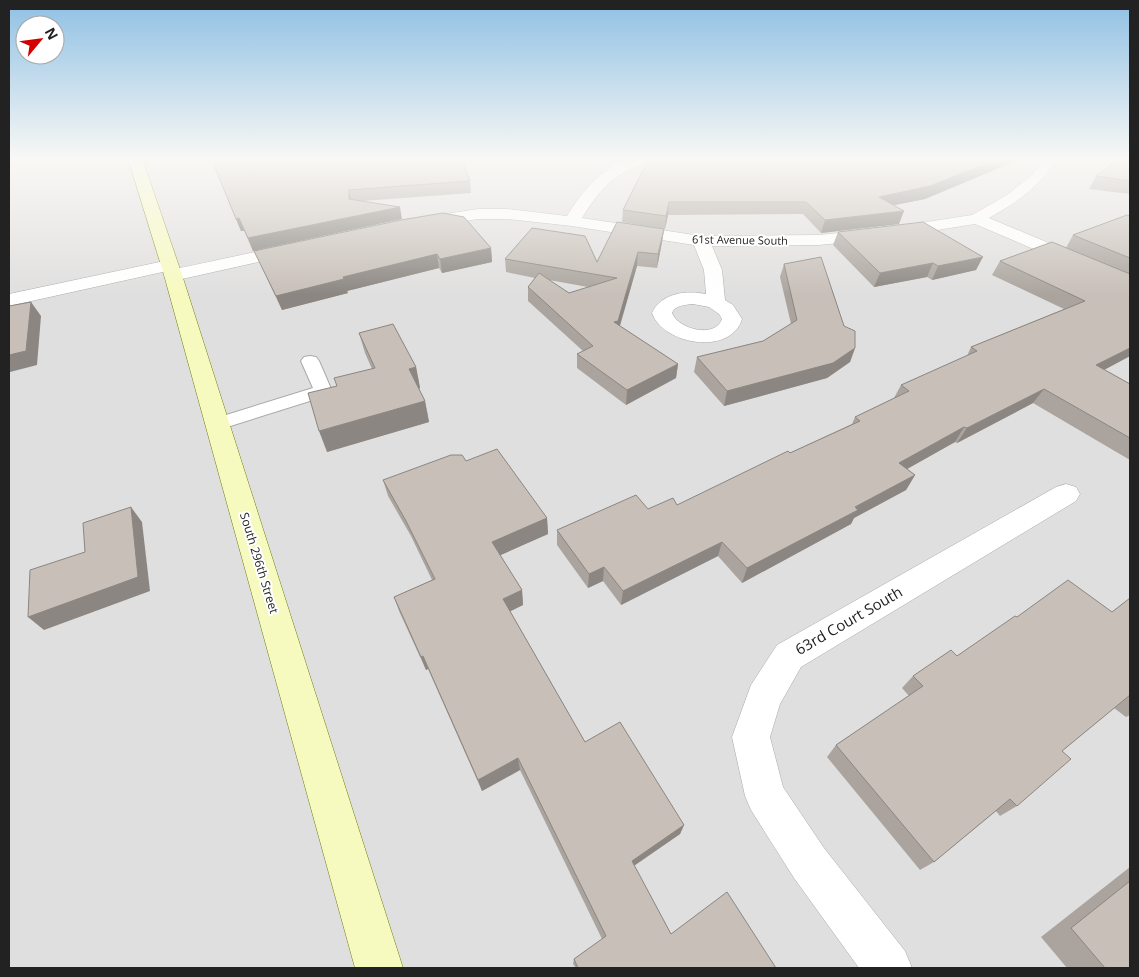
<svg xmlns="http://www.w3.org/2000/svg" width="1139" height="977" viewBox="0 0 1139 977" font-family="'Open Sans',sans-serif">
<rect width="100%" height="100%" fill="#f2efe9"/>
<rect fill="#e0dfdf" x="9" y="158" width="1121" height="810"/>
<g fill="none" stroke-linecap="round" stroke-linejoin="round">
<defs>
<polygon id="lane" points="310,356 316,357 319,361 332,391 329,395 224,428 217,430 210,428 207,424 210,420 313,388 301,361 304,357"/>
<g id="street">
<path d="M631 158H653L651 161C615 173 602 186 582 218L701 236 819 235 887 228 972 215 1007 195 1033 174 1044 158H1058C1037 189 1020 200 989 218L1130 277V290L975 224 887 238 819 245 712 246 722 270 725 300 733 305 742 319C731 356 663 345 652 313 661 293 686 290 706 294L704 270 694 245 572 226 508 219H478L426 227 420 225 418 222 420 219 426 217 478 209H508L567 216C584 189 601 168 631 158ZM693 304 709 307 719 314 722 319C715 339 678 329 672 313 675 305 685 305 693 304Z"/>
<polygon points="293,244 299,245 302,249 299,253 173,281 166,279 164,275 167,271 9,306 9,294 169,260 175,261 178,265 175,269"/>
<polygon points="1066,484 1076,487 1080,494 1076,501 801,667 780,704 770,737 783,787 824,848 905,951 912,968 859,968 794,878 751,810 745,796 732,737 751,685 777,645 1056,487"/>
</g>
<polygon id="secondary" points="128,158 142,158 182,275 403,968 355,968 164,275"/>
</defs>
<use href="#lane" stroke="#a9a9a9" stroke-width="2"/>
<use href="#street" stroke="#a9a9a9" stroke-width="1"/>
<use href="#secondary" stroke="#707d05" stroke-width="1"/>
<use href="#lane" fill="#fff" fill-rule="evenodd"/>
<use href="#street" fill="#fff" fill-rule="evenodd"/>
<use href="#secondary" fill="#f7fabf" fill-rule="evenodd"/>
</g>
<g fill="#aba49e" fill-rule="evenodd">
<polygon points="211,158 470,181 471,193 362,201 253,251 244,231 241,231"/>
<polygon points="649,158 1023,158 925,199 894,205 899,224 821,233 803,214 668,215 665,229 622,222 623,210"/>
<polygon points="1130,158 1130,194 1089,189 1096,176"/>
<polygon points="1130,216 1130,356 1104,370 1130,384 1130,460 1033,403 957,443 955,442 907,469 915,475 906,490 854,518 851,524 742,583 718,556 621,605 603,581 588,588 557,545 557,530 648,509 677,505 852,424 855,417 894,398 901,385 967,356 971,347 1064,309 992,275 1000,261 1066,248 1073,235"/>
<path d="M664 229 662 242 657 268 637 266 620 326 678 364 676 378 626 405 577 368V354L583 351 528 301V287L535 278 506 272 505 259 597 262ZM549 280 588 287 569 293Z"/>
<polygon points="838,232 976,270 932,280 927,277 874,287 833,245"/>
<polygon points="491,248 492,262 442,273 439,268 347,291 348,293 282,310 260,264 254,251"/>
<polygon points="784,264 844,326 855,348 850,362 827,378 724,406 694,372 697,357 763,341 791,324 780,277"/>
<polygon points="359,333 416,367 420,388 419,389 425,401 429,422 327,452 337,386 372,369 365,353"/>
<polygon points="466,461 547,518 548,534 500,555 522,590 523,605 510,611 585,742 684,825 680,834 634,866 671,934 776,968 576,968 573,964 574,959 602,939 520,770 482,791 428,669 426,670 399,611 394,597 432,580 411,536 388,496 383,480"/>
<polygon points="1130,598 1130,715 1126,717 1114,708 1062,751 1017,806 1000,816 996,811 934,862 920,870 827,757 836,745 909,696 902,688 913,676 957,656 1017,617 1112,612"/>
<polygon points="1130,867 1130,968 1067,968 1041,937"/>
</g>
<g fill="#8b8681">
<polygon points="1000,158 1023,158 925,199 875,209 879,197"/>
<polygon points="349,190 352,202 349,199"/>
<polygon points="669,202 668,215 665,229 666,216"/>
<polygon points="400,207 402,219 253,251 248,238"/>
<polygon points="904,211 899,224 821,233 825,220"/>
<polygon points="239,218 244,231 241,231 236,219"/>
<polygon points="664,229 662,242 657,268 658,254"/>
<polygon points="491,248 492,262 442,273 440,259"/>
<polygon points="638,252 637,266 617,335 614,322"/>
<polygon points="437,254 439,268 347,291 348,293 282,310 276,296 343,277"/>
<polygon points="983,257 976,270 932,280 938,266"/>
<polygon points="933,263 927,277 874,287 880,273"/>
<polygon points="31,302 41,316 37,365 10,372 9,393 9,355"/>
<polygon points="855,348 850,362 827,378 724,406 727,391"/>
<polygon points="1130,348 1130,356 1085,380 1096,365"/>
<polygon points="678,364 676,378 626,405 627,390"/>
<polygon points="416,367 420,388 414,390 409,369"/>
<polygon points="1044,389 1033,403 957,443 967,428"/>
<polygon points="425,401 429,422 327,452 319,431"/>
<polygon points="964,427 955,442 891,478 899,463"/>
<polygon points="915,475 906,490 854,518 851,524 742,583 747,568 855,507"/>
<polygon points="131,507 142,522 150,591 44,630 28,617"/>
<polygon points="547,518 548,534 494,558 492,542"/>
<polygon points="722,542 718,556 621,605 623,591"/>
<polygon points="604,567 603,581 588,588 589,574"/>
<polygon points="522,590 523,605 505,614 503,599"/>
<polygon points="423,656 428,669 426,670 421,657"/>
<polygon points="518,758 520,770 482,791 478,780"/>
<polygon points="684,825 680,834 629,869 632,861"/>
</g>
<g fill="#c7bfb8" stroke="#8b8681">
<polygon points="211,158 461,158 470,181 349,190 349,199 400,207 248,238 239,218 236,219"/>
<polygon points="649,158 1000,158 930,186 879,197 904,211 825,220 806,202 669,202 666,216 623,210"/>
<polygon points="1120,158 1130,158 1130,181 1096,176"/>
<polygon points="443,213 464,217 491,248 440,259 437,254 343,277 344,279 276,296 254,251 401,220"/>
<polygon points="1127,215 1130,216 1130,258 1073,235"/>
<polygon points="617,222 664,229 658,254 638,252 618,321 614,322 678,364 627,390 577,354 593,346 528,287 539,273 569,293 617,278 505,259 532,228 585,236 597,262"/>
<polygon points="923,222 983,257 938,266 933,263 880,273 838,232"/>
<polygon points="1052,242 1130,274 1130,348 1096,365 1130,384 1130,438 1044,389 967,428 964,427 899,463 915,475 855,507 858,510 747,568 722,542 623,591 604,567 589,574 557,530 636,495 648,509 673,498 677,505 788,451 790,453 860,421 855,417 909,391 901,385 977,351 971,347 1085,301 1000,261"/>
<polygon points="821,257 844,326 855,331 855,348 833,363 727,391 697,357 763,341 797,320 784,264"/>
<polygon points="31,302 26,351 9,355 9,306"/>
<polygon points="393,324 416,367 409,369 425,401 319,431 308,393 337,386 334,378 375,368 359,333"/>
<polygon points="497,449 547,518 492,542 522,590 503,599 585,742 620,722 684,825 632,861 671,934 727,892 776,968 578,968 574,959 606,936 518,758 478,780 423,656 421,657 394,597 435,579 406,521 383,480 451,455 462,455 466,461"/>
<polygon points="131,507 138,577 28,617 30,570 85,552 83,523"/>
<polygon points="1068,580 1112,612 1130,598 1130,695 1062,751 1071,759 1017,806 1010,799 934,862 836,745 923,686 913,676 951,650 957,656 1015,616 1017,617"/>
<polygon points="1130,881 1130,968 1105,968 1071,928"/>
</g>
<linearGradient id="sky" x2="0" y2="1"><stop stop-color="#8fc0e4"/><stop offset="0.54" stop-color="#f9f8f5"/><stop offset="1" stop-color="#f9f8f5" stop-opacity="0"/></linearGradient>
<rect width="1139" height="295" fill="url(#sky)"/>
<g text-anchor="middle" stroke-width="4" stroke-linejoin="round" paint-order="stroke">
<g font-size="11" fill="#222" stroke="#fff">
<text transform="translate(740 240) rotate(1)" y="4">61st Avenue South</text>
</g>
<g font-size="12" fill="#222" stroke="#fff">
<text transform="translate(259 563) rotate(73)" y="4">South 296th Street</text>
</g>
<g font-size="15" fill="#222" stroke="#fff">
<text transform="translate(849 621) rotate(-30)" y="5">63rd Court South</text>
</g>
</g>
<rect width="1139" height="977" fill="none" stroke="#222222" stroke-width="20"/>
<g transform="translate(40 40) rotate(61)"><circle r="24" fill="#ffffff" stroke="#a7a7a7"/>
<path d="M0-4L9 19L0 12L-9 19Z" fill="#d40000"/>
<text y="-8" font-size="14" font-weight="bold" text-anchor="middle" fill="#222222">N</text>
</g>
</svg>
